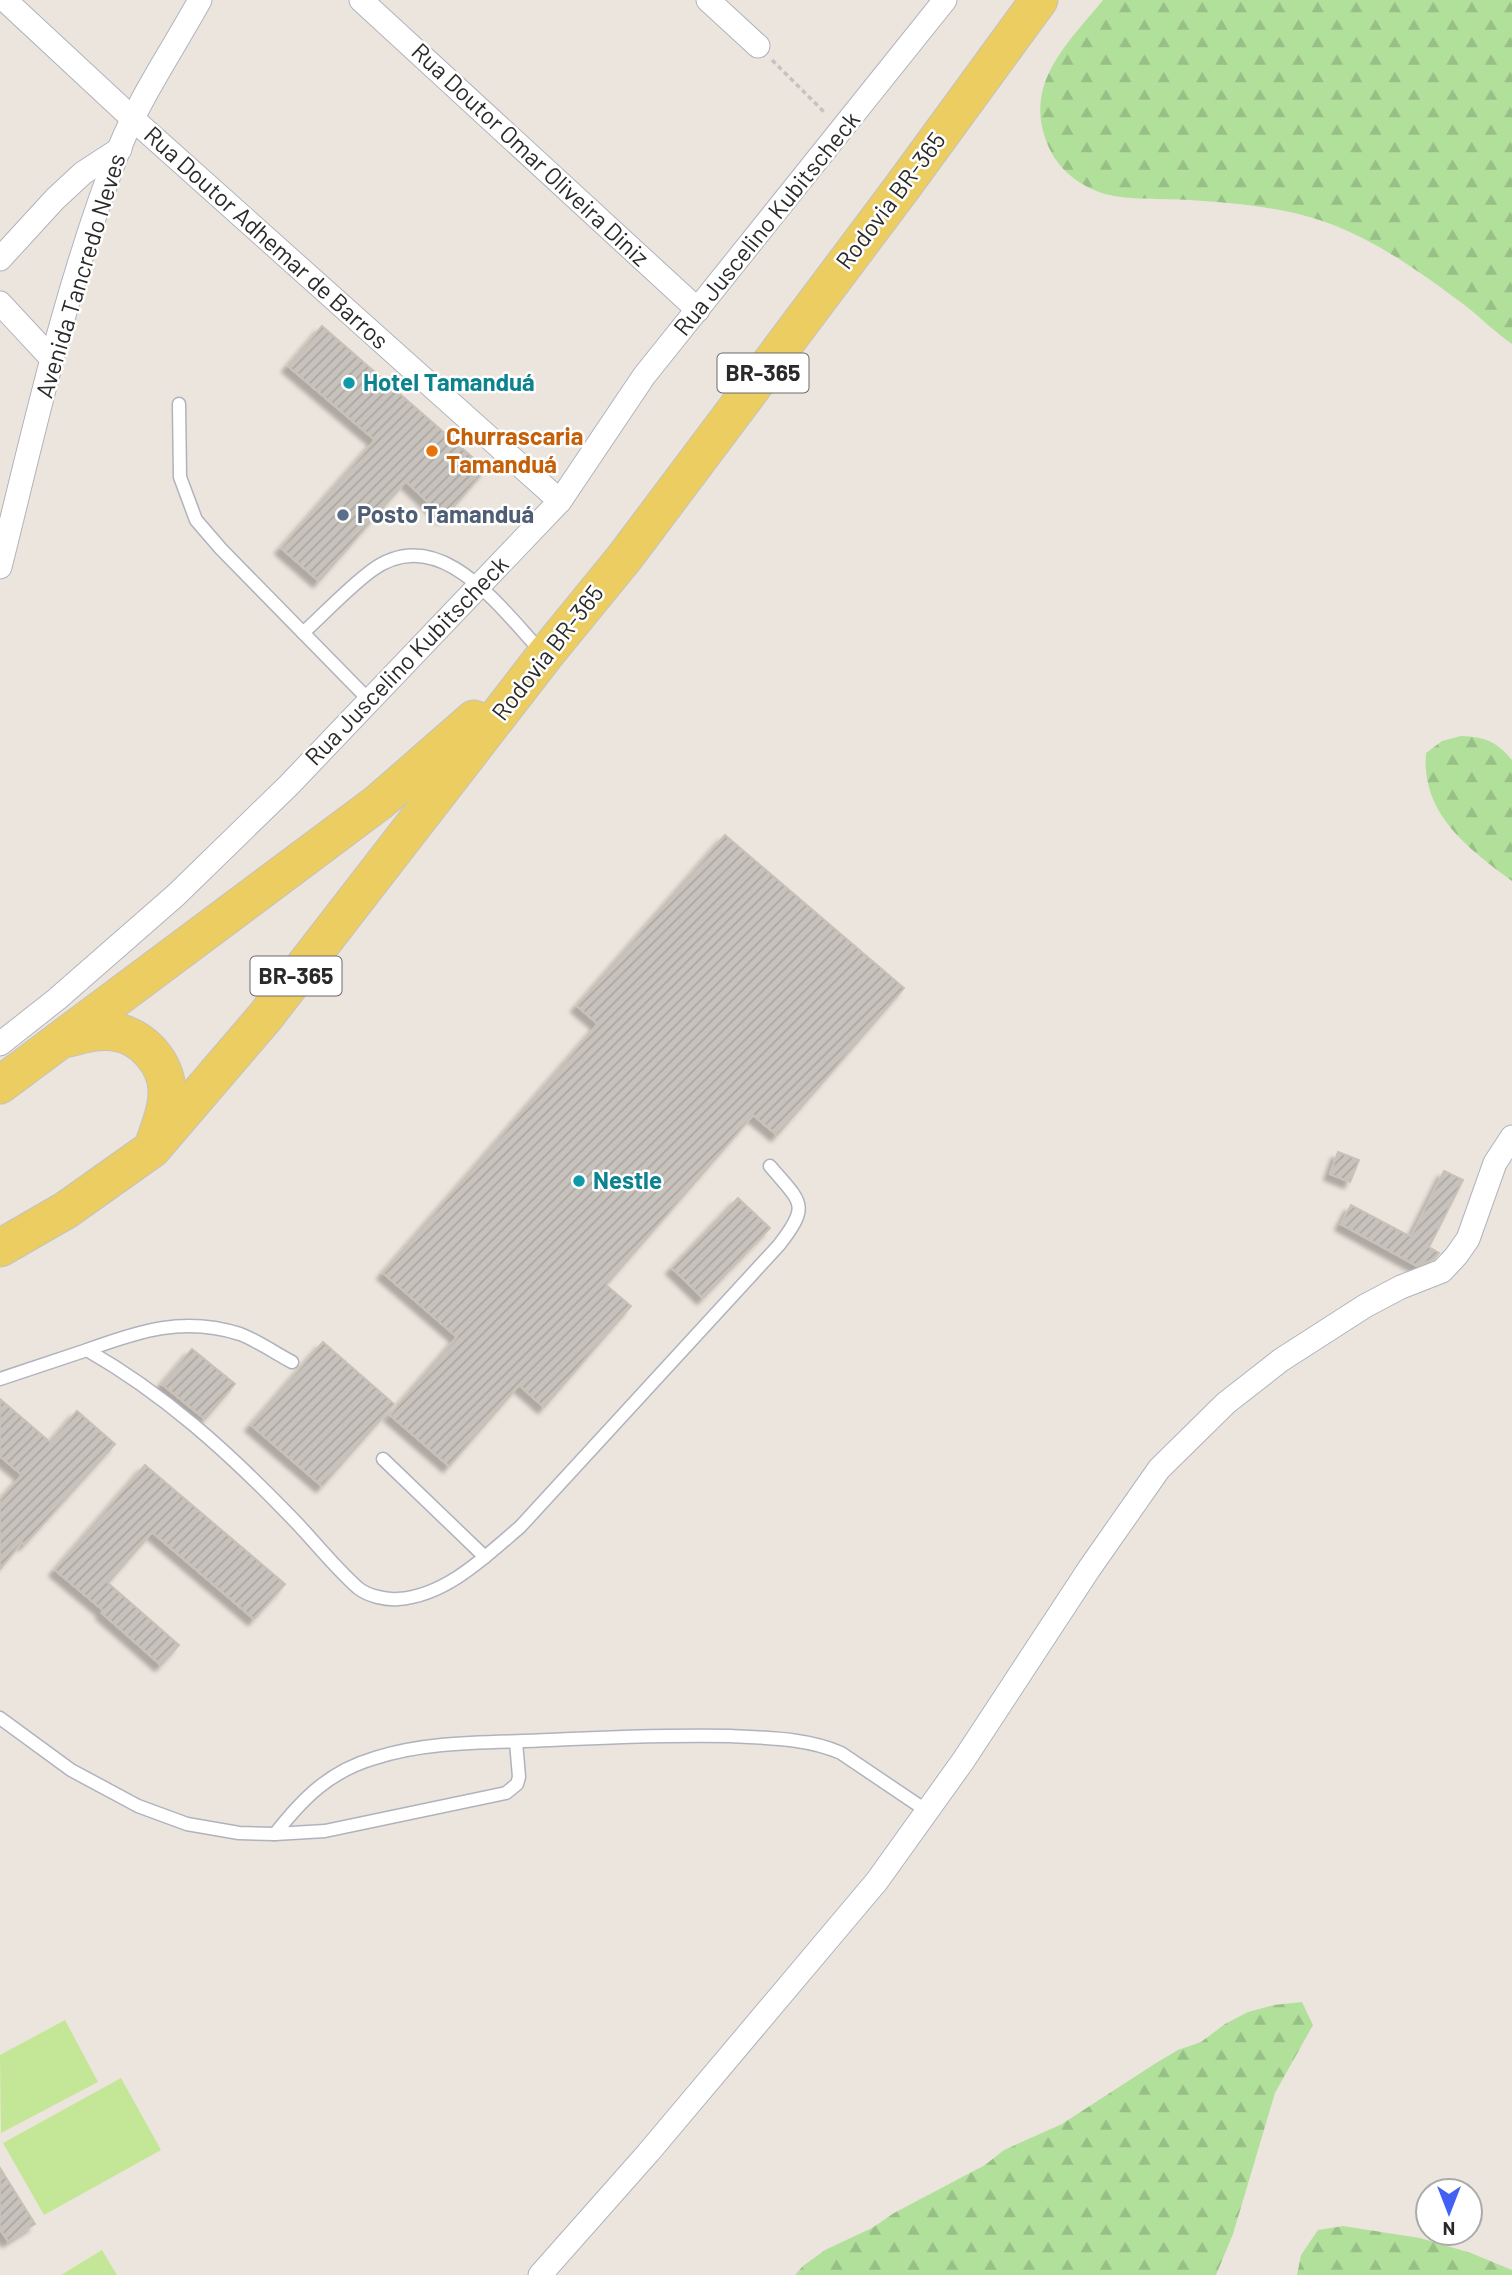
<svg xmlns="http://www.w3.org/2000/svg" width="1512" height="2275" viewBox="0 0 1512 2275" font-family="Barlow,sans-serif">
<defs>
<pattern id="forest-firs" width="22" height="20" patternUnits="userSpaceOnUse" patternTransform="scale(1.75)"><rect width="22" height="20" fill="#b1e09b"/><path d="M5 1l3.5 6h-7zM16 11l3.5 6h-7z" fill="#98c086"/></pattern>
<pattern id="building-hatch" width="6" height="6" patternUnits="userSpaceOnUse" patternTransform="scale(1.75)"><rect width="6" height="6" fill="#c7c2bc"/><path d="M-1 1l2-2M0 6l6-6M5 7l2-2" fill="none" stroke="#aba7a2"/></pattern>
<filter id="shadow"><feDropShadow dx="-6" dy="6" stdDeviation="2" flood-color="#0004"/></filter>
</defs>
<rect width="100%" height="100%" fill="#ece5dd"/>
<g fill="url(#forest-firs)">
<path d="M1103 0H1512V344C1496 333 1482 319 1467 307 1426 276 1383 245 1336 226 1291 208 1238 203 1190 200 1162 198 1132 201 1105 194 1079 186 1057 169 1047 143 1023 83 1068 43 1103 0Z"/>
<path d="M1461 736C1485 737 1496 741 1512 760V881C1468 848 1421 814 1426 753L1442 741Z"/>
<polygon points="1302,2002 1313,2025 1275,2093 1233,2234 1216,2275 795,2275 803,2266 825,2250 872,2228 894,2213 985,2165 1004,2150 1062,2124 1156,2063 1178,2050 1201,2042 1225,2024 1248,2012 1274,2005"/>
<polygon points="1343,2226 1420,2238 1471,2253 1512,2270 1512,2275 1297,2275 1301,2255 1318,2230"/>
</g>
<g fill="#c4e797">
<polygon points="65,2020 98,2082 1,2133 0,2055"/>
<polygon points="121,2078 161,2150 44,2215 3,2143"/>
<polygon points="102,2250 117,2275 61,2275"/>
</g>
<g fill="url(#building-hatch)" stroke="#c7c1b6" stroke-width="2" filter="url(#shadow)">
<polygon points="322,326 486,469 444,518 406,481 319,581 281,548 375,440 288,366"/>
<polygon points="725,835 904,988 777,1135 753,1115 606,1285 631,1306 544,1407 519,1385 449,1466 390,1415 457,1337 383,1273 598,1024 577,1006"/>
<polygon points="1338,1152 1359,1160 1350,1182 1330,1174"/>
<polygon points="1444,1171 1463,1180 1429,1247 1439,1253 1434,1259 1417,1266 1341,1224 1351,1205 1411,1237"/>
<polygon points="738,1198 770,1228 703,1298 672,1268"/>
<polygon points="323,1342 394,1404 322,1486 251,1425"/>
<polygon points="192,1349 235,1384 205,1419 162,1384"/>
<polygon points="0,1399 50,1442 77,1411 115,1444 25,1544 22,1542 0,1569 0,1500 22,1475 0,1456"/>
<polygon points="145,1465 285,1584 254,1619 152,1532 108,1583 179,1645 161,1665 102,1613 104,1611 55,1570"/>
<polygon points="0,2168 35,2224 8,2241 0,2229"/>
</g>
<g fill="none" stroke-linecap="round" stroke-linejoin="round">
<defs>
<g id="lane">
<polyline points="179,404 180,477 196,520 221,549 370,701"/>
<path d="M303 633C325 613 347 589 371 571 439 520 500 608 542 652"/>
<path d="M87 1350C139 1331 184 1316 240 1334 258 1341 275 1353 292 1362"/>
<path d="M0 1379 87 1350C164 1394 227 1451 288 1514 312 1538 333 1566 358 1588 368 1596 386 1600 398 1599 446 1596 486 1556 520 1527L779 1245C811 1204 801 1203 770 1166"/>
<polyline points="383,1459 485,1557"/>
<polyline points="0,1718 71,1770 138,1806 187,1824 239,1833 275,1834 325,1831 506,1793 517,1784 519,1777 516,1742"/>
<path d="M275 1834C303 1798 330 1771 375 1758 430 1740 492 1743 550 1740 610 1737 670 1735 731 1736 768 1738 807 1738 841 1753L927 1811"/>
</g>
<g id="street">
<polyline points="5,0 133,119 560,501"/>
<polyline points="361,0 698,310"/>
<polyline points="708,0 758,46"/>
<polyline points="0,259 55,199 83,173 120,149"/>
<polyline points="0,303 52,359"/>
<path d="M0 567C35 427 66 284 119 149 140 97 173 49 200 0"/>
<polyline points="0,1044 57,999 176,895 289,785 560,501 644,376 945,0"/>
<polyline points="540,2275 648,2153 877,1881 963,1761 1089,1569 1159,1469 1226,1403 1281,1360 1365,1306 1401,1287 1442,1271 1456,1256 1468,1239 1495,1163 1512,1137"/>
</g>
<g id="primary">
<path d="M69 1038C84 1034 98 1030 113 1032 142 1034 168 1065 167 1093 167 1110 160 1126 155 1141"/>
<polyline points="0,1085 379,802 474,719"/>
<polyline points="0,1248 66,1210 152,1149 265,1017 545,655 625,557 901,189 1039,0"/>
</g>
</defs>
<use href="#lane" stroke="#b0b3bd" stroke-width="15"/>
<use href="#street" stroke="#b0b3bd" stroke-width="25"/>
<use href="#primary" stroke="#c3c3c3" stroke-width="39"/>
<polyline stroke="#c3c3c3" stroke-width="3.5" stroke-dasharray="5 3.5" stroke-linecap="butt" points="772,60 826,114"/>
<use href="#lane" stroke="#fff" stroke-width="12"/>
<use href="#street" stroke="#fff" stroke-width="23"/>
<use href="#primary" stroke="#ebcd62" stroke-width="37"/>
</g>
<g fill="#0f9aa8" stroke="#fff" stroke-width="2.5">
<circle cx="349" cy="383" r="7"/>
<circle cx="579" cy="1181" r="7"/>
</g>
<circle fill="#e8710a" stroke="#fff" stroke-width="2.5" cx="432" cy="451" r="7"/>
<circle fill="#5c6f8a" stroke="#fff" stroke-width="2.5" cx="343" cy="515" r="7"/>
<g text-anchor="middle" stroke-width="5" stroke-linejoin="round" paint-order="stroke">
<g fill="#fff" stroke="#6a6a6a" stroke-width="2">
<rect x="717.5" y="353.5" width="91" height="39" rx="5"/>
<rect x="250.5" y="956.5" width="91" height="39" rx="5"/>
</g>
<g font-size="23" font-weight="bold" fill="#2a2a2a">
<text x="763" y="381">BR-365</text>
<text x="296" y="984">BR-365</text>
</g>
<g font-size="24" fill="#2a2a2a" stroke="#fff">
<text transform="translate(530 155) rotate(43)" y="8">Rua Doutor Omar Oliveira Diniz</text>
<text transform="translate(891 201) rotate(-53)" y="8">Rodovia BR-365</text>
<text transform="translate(767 224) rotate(-51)" y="8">Rua Juscelino Kubitscheck</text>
<text transform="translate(266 238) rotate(42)" y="8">Rua Doutor Adhemar de Barros</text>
<text transform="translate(81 276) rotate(-73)" y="8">Avenida Tancredo Neves</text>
<text transform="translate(548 653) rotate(-52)" y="8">Rodovia BR-365</text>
<text transform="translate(407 661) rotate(-46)" y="8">Rua Juscelino Kubitscheck</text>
</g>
<g font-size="24" font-weight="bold" fill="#0d838f" stroke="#fff" text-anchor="start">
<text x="363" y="391">Hotel Tamanduá</text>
<text x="593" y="1189">Nestle</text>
</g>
<g font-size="24" font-weight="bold" fill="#c56008" stroke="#fff" text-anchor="start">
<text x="446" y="445">Churrascaria<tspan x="446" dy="28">Tamanduá</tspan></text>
</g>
<g font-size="24" font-weight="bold" fill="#4e5e75" stroke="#fff" text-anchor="start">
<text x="357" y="523">Posto Tamanduá</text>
</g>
</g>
<g transform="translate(1449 2212) rotate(180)"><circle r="33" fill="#ffffff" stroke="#aaaaaa" stroke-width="2"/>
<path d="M0-5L12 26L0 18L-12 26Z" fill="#4260f3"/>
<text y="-10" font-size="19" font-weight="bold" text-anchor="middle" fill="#2a2a2a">N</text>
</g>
</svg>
